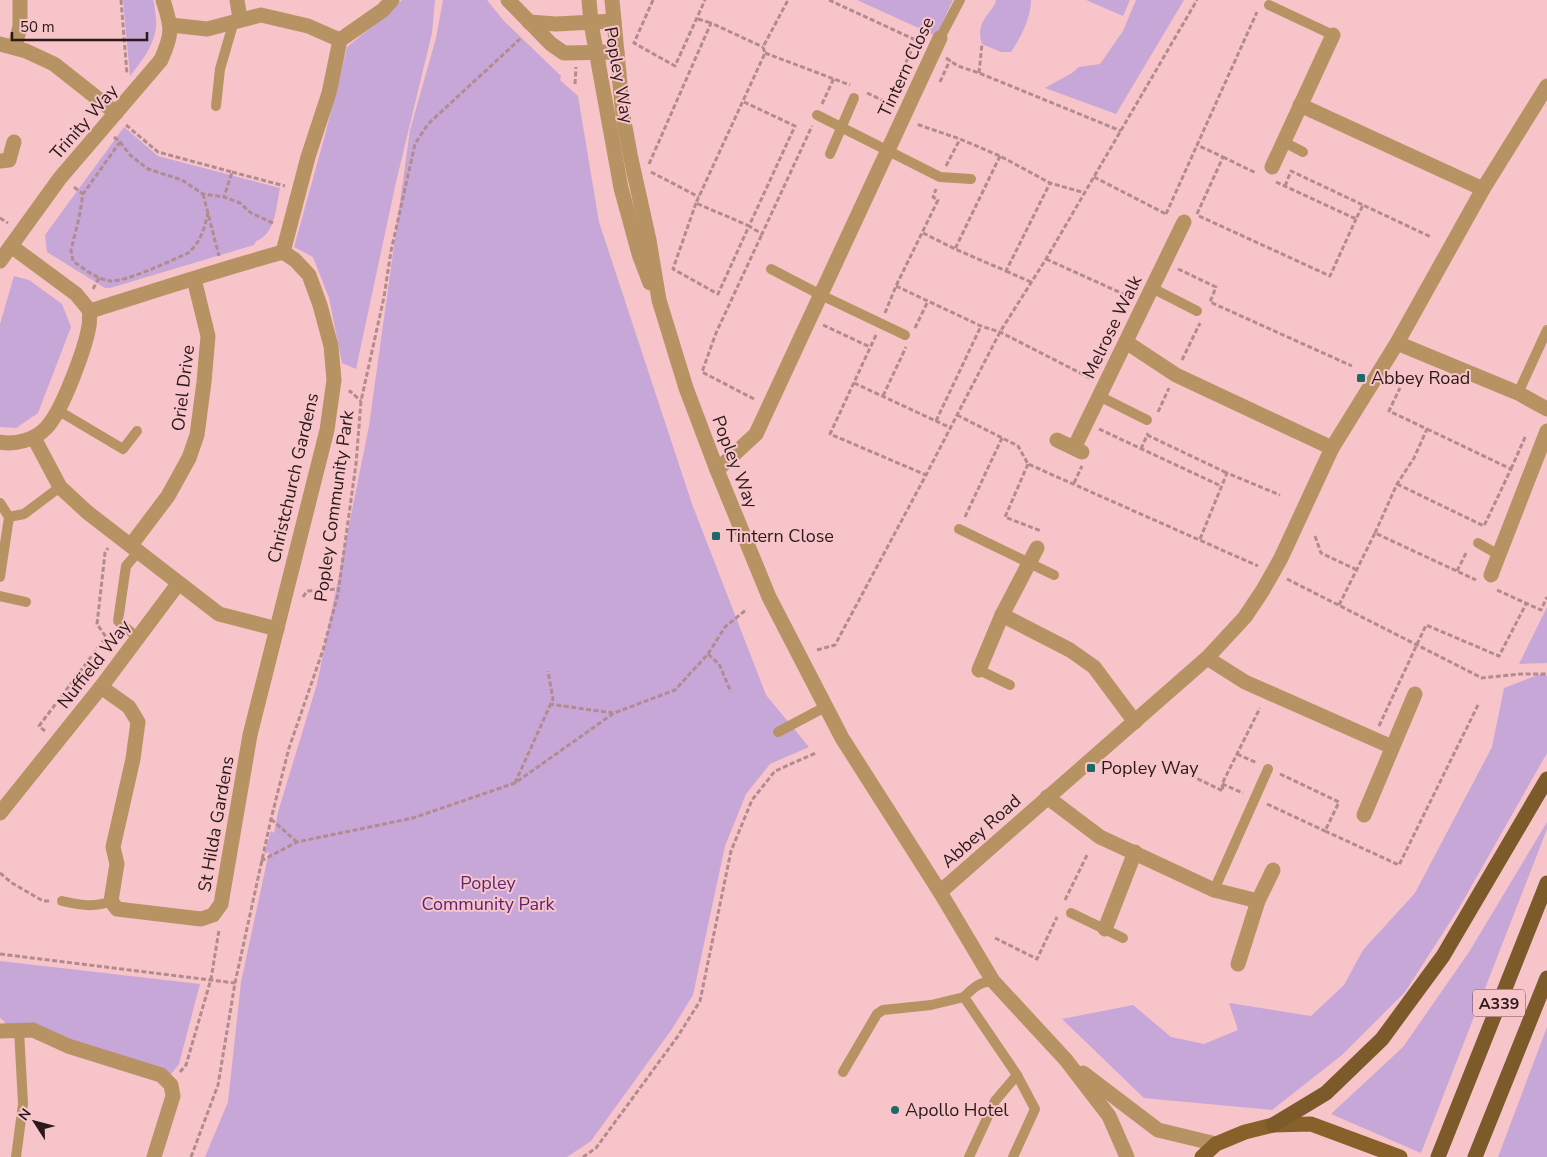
<svg xmlns="http://www.w3.org/2000/svg" width="1547" height="1157" viewBox="0 0 1547 1157" font-family="'Nunito Sans',sans-serif">
<rect width="100%" height="100%" fill="#f7c5c9"/>
<g fill="#c6a7d8">
<path d="M123 0H153L154 3C155 11 157 20 156 27 154 46 141 62 130 76Z"/>
<polygon points="402,0 435,0 432,33 396,182 356,369 342,363 329,298 313,257 294,247 325,135 347,47 385,16"/>
<polygon points="443,0 487,0 504,21 561,76 560,80 578,96 599,222 692,504 766,695 809,747 770,764 746,794 725,846 693,995 672,1029 591,1141 567,1157 205,1157 228,1102 241,982 269,852 264,854 271,831 274,833 278,812 317,684 369,426 410,130 436,38"/>
<polygon points="857,0 953,0 936,36"/>
<path d="M996 0H1031C1031 18 1021 37 1011 52H1001L982 44C976 25 985 19 995 4Z"/>
<polygon points="1086,0 1130,0 1123,16"/>
<polygon points="1136,0 1184,0 1116,114 1045,88 1072,73 1079,67 1100,64 1123,31"/>
<path d="M124 127 158 156 280 188C276 206 276 234 256 241L254 245 110 288H105L47 252 45 235Z"/>
<polygon points="14,276 29,280 62,304 71,327 38,413 16,428 0,427 0,324"/>
<polygon points="1547,607 1547,663 1519,664"/>
<polygon points="1543,673 1547,676 1547,753 1459,908 1405,992 1342,1055 1272,1110 1144,1098 1062,1019 1133,1005 1171,1037 1204,1044 1238,1030 1229,1003 1311,1016 1344,985 1363,950 1415,893 1492,747 1504,688"/>
<polygon points="1547,822 1547,829 1421,1153 1331,1114 1403,1047 1469,952"/>
<polygon points="0,961 200,984 179,1064 168,1078 6,1026 4,1021 0,1018"/>
<polygon points="1547,1027 1547,1157 1498,1157"/>
</g>
<g fill="none" stroke-linecap="round" stroke-linejoin="round">
<g stroke="#b28b8e" stroke-width="3" stroke-dasharray="5 2.5" stroke-linecap="butt">
<polyline points="121,0 127,74"/>
<polyline points="653,0 634,43 675,66 705,0"/>
<polyline points="829,0 920,42"/>
<polyline points="698,19 711,23"/>
<polyline points="765,53 850,85"/>
<polyline points="946,58 958,66 979,73 1121,131"/>
<polyline points="979,73 982,44"/>
<polyline points="940,82 950,60"/>
<polyline points="575,84 576,67"/>
<polyline points="867,93 888,103 916,40"/>
<polyline points="744,102 795,126 749,226 762,234 812,126"/>
<polyline points="822,104 834,78"/>
<polyline points="920,124 919,125 960,139 1000,156 1050,183 1085,193"/>
<polyline points="126,125 158,152 232,172 224,197"/>
<path d="M114 137 120 142 83 194 79 218 71 250 73 261C83 268 98 280 111 281 125 282 173 260 188 253 201 242 204 229 208 213"/>
<polyline points="120,142 130,155 148,169 182,180 203,194 224,197 240,203 251,213 275,224"/>
<polyline points="1000,156 955,249 1006,271 1050,183"/>
<polyline points="1223,157 1256,173"/>
<polyline points="649,164 711,23 763,47"/>
<polyline points="946,166 960,139"/>
<polyline points="232,172 285,186"/>
<polyline points="651,172 699,197"/>
<polyline points="1094,177 1166,214"/>
<polyline points="1276,182 1356,219 1363,205 1431,237"/>
<polyline points="1285,186 1291,171 1363,205"/>
<polyline points="74,187 83,194"/>
<polyline points="203,194 219,256"/>
<polyline points="696,203 673,269 718,294 749,226 696,203 765,53 763,47 788,0"/>
<polyline points="1166,214 1257,12"/>
<polyline points="1197,214 1223,157 1197,145"/>
<polyline points="1199,216 1330,276 1356,219"/>
<polyline points="0,218 8,223"/>
<polyline points="923,233 955,249"/>
<polyline points="1046,259 1130,297"/>
<polyline points="1178,269 1216,287 1210,302 1352,366"/>
<polyline points="1006,271 1031,282"/>
<polyline points="896,286 981,326 1000,332 1092,379"/>
<polyline points="93,289 100,276"/>
<polyline points="885,313 896,286 938,200 933,197 936,189"/>
<polyline points="823,325 870,347"/>
<polyline points="915,328 928,301"/>
<polyline points="876,335 830,434 926,475"/>
<polyline points="1182,360 1200,323"/>
<polyline points="854,383 951,428"/>
<polyline points="350,393 350,391 361,401"/>
<polyline points="883,396 906,347"/>
<polyline points="754,399 702,372 716,333 762,234"/>
<polyline points="1158,412 1169,388"/>
<polyline points="957,415 1018,446 1028,464 1258,566"/>
<polyline points="936,421 981,326"/>
<polyline points="1099,429 1221,486"/>
<polyline points="1147,435 1227,473"/>
<polyline points="1141,449 1148,433"/>
<polyline points="1028,464 1005,517 1041,531"/>
<polyline points="1511,469 1526,435"/>
<polyline points="1074,483 1082,466"/>
<polyline points="1397,484 1484,526 1511,469 1427,429"/>
<polyline points="965,517 1002,438"/>
<polyline points="1375,533 1397,484 1414,458 1427,429 1389,411 1400,388"/>
<polyline points="1315,536 1321,553 1357,570"/>
<polyline points="1200,539 1227,473 1280,495"/>
<polyline points="1457,571 1467,551"/>
<polyline points="1287,579 1482,678 1521,674 1547,674"/>
<polyline points="1497,590 1541,610 1547,597"/>
<polyline points="303,597 307,591 339,589"/>
<polyline points="1339,605 1375,533 1476,580"/>
<polyline points="817,650 835,645 926,475 1000,332 1046,259 1197,0"/>
<polyline points="708,654 719,664 731,692"/>
<polyline points="549,704 613,713"/>
<polyline points="1379,726 1426,625 1499,656 1526,604"/>
<polyline points="45,731 39,726 106,637 97,624 105,553 108,548"/>
<polyline points="1237,754 1257,763"/>
<polyline points="1177,769 1223,791 1222,784 1260,708"/>
<polyline points="1280,774 1339,802 1325,831 1399,865 1478,705"/>
<polyline points="515,783 553,699 548,671"/>
<polyline points="1222,784 1243,793"/>
<polyline points="1267,804 1325,831"/>
<polyline points="271,819 297,842"/>
<polyline points="261,861 297,842 413,818 515,783 614,713 675,690 708,654 725,627 747,609"/>
<polyline points="0,873 12,883 43,901 49,901"/>
<polyline points="1065,900 1088,853"/>
<polyline points="995,938 1037,959 1057,917"/>
<polyline points="0,954 235,983"/>
<polyline points="180,1072 186,1065 211,979 219,930"/>
<polyline points="191,1157 218,1085 235,983 271,819 289,748 323,650 338,594 356,464 361,401 384,297 391,251 415,144 428,124 520,39"/>
<polyline points="583,1157 596,1148 678,1036 700,1001 731,851 752,800 775,771 816,753"/>
</g>
<g stroke="#b79364" stroke-width="10">
<polyline points="1269,5 1333,35"/>
<polyline points="940,38 960,0"/>
<polyline points="216,106 220,69 234,21"/>
<polyline points="817,115 940,177 971,179"/>
<polyline points="1284,142 1303,152"/>
<polyline points="830,154 854,98"/>
<polyline points="771,269 821,295 905,335"/>
<polyline points="1152,288 1197,311"/>
<polyline points="1518,393 1547,330"/>
<polyline points="1099,396 1147,420"/>
<polyline points="59,411 123,449 137,431"/>
<polyline points="0,503 9,517 0,577"/>
<polyline points="9,517 24,514 60,487"/>
<polyline points="959,529 1054,575"/>
<polyline points="1478,543 1499,555"/>
<polyline points="0,596 26,602"/>
<polyline points="138,638 118,621 126,566 139,551"/>
<polyline points="979,670 1010,685"/>
<polyline points="778,732 825,707"/>
<polyline points="1214,890 1268,769"/>
<path d="M62 901C79 905 95 908 111 901"/>
<polyline points="1071,913 1123,938"/>
<path d="M993 981C979 982 973 988 964 997L1017 1075 1035 1109 1013 1157"/>
<polyline points="843,1072 877,1014 883,1010 931,1005 964,997"/>
<polyline points="16,1157 23,1104 19,1030"/>
<polyline points="969,1157 995,1101 1017,1075"/>
</g>
<g stroke="#b79364" stroke-width="15">
<polyline points="237,0 240,19"/>
<polyline points="508,0 551,44 564,53 617,52"/>
<polyline points="529,22 556,24 614,21"/>
<polyline points="171,25 207,29 261,15 308,26 340,40"/>
<polyline points="0,44 26,51 54,64 116,113"/>
<polyline points="15,47 20,26 20,0"/>
<polyline points="1300,105 1483,189"/>
<polyline points="0,161 9,160 14,142"/>
<polyline points="1272,167 1333,35"/>
<polyline points="283,252 308,157 329,93 340,40 383,10 392,0"/>
<path d="M0 261 60 178 161 60C173 33 172 28 163 0"/>
<path d="M90 311C154 291 218 270 283 252"/>
<polyline points="1126,342 1176,375 1332,448"/>
<polyline points="1397,343 1518,393 1547,409"/>
<polyline points="34,438 60,487 87,512 219,614 277,629"/>
<polyline points="1057,440 1082,452"/>
<path d="M0 442C15 445 35 440 46 428 62 412 85 349 89 326 90 321 89 316 90 311L76 294 11 246"/>
<polyline points="1074,448 1184,222"/>
<polyline points="717,470 756,434 940,38"/>
<polyline points="131,545 168,496 189,458 197,435 204,382 208,336 194,279"/>
<polyline points="1491,575 1547,431"/>
<polyline points="1002,615 1070,650 1094,667 1135,722"/>
<polyline points="1207,658 1245,682 1392,747"/>
<polyline points="979,670 1002,615 1037,548"/>
<polyline points="101,687 129,707 138,722 133,759 113,847 117,864 111,901 117,909 201,919 213,915 221,904 250,735 327,430 334,380 331,346 320,305 309,275 295,260 283,252"/>
<polyline points="1047,797 1100,837 1214,890 1258,901"/>
<polyline points="0,813 101,687 178,584"/>
<polyline points="1364,815 1415,694"/>
<polyline points="940,892 1207,658 1245,617 1263,590 1281,558 1332,448 1397,343 1483,189 1547,86"/>
<polyline points="1105,929 1135,852"/>
<polyline points="1238,964 1258,901 1273,870"/>
<polyline points="0,1031 33,1030 68,1046 161,1075 171,1085 173,1096 154,1157"/>
</g>
<g stroke="#b79364" stroke-width="15">
<polyline points="589,0 591,23 621,188 639,254 650,283"/>
<polyline points="612,0 623,116 631,159 649,240 659,300 686,388 717,470 769,597 842,738 940,892 993,981 1066,1060 1109,1116 1127,1157"/>
<polyline points="1083,1073 1158,1130 1216,1144"/>
</g>
<polyline stroke="#88612a" stroke-width="15" points="1202,1157 1216,1144 1245,1132 1273,1125 1311,1124 1400,1157"/>
<g stroke="#7c5a2a" stroke-width="15">
<polyline points="1273,1125 1326,1093 1382,1039 1443,956 1547,779"/>
<polyline points="1438,1157 1547,883"/>
<polyline points="1475,1157 1547,978"/>
</g>
</g>
<g fill="#1c6967" stroke="#f7c5c9" stroke-width="2">
<rect x="1356" y="373" width="10" height="10" rx="2.5"/>
<rect x="711" y="531" width="10" height="10" rx="2.5"/>
<rect x="1086" y="763" width="10" height="10" rx="2.5"/>
<circle cx="895" cy="1110" r="5"/>
</g>
<g text-anchor="middle" stroke-width="4" stroke-linejoin="round" paint-order="stroke">
<rect fill="#f7c5c9" stroke="#684d4f" stroke-width="1" x="1473" y="989.5" width="52" height="27" rx="4"/>
<g font-size="16" font-weight="bold" fill="#2b191b">
<text x="1499" y="1009">A339</text>
</g>
<g font-size="18" fill="#2b191b" stroke="#f7c5c9">
<text transform="translate(906 67) rotate(-65)" y="6">Tintern Close</text>
<text transform="translate(619 75) rotate(80)" y="6">Popley Way</text>
<text transform="translate(84 122) rotate(-49)" y="6">Trinity Way</text>
<text transform="translate(1112 327) rotate(-64)" y="6">Melrose Walk</text>
<text transform="translate(183 388) rotate(-83)" y="6">Oriel Drive</text>
<text transform="translate(735 462) rotate(69)" y="6">Popley Way</text>
<text transform="translate(293 478) rotate(-77)" y="6">Christchurch Gardens</text>
<text transform="translate(334 506) rotate(-82)" y="6">Popley Community Park</text>
<text transform="translate(94 664) rotate(-52)" y="6">Nuffield Way</text>
<text transform="translate(216 824) rotate(-80)" y="6">St Hilda Gardens</text>
<text transform="translate(981 831) rotate(-42)" y="6">Abbey Road</text>
</g>
<g font-size="18" fill="#2b191b" stroke="#f7c5c9" text-anchor="start">
<text x="1371" y="384">Abbey Road</text>
<text x="726" y="542">Tintern Close</text>
<text x="1101" y="774">Popley Way</text>
<text x="905" y="1116">Apollo Hotel</text>
</g>
<g font-size="18" fill="#5c2477" stroke="#f7c5c9">
<text x="488" y="889">Popley<tspan x="488" dy="21">Community Park</tspan></text>
</g>
</g>
<g transform="translate(35 1122) rotate(306)" stroke="#f7c5c9" stroke-width="4" paint-order="stroke">
<path d="M0-4L9 19L0 12L-9 19Z" fill="#2b191b"/>
<text y="-8" font-size="14" font-weight="bold" text-anchor="middle" fill="#2b191b">N</text>
</g>
<path d="M12 32v8h135v-8" fill="none" stroke="#2b191b" stroke-width="2.5"/>
<text x="20" y="32" font-size="15" fill="#2b191b" stroke="#f7c5c9" stroke-width="4" paint-order="stroke">50 m</text>
</svg>
